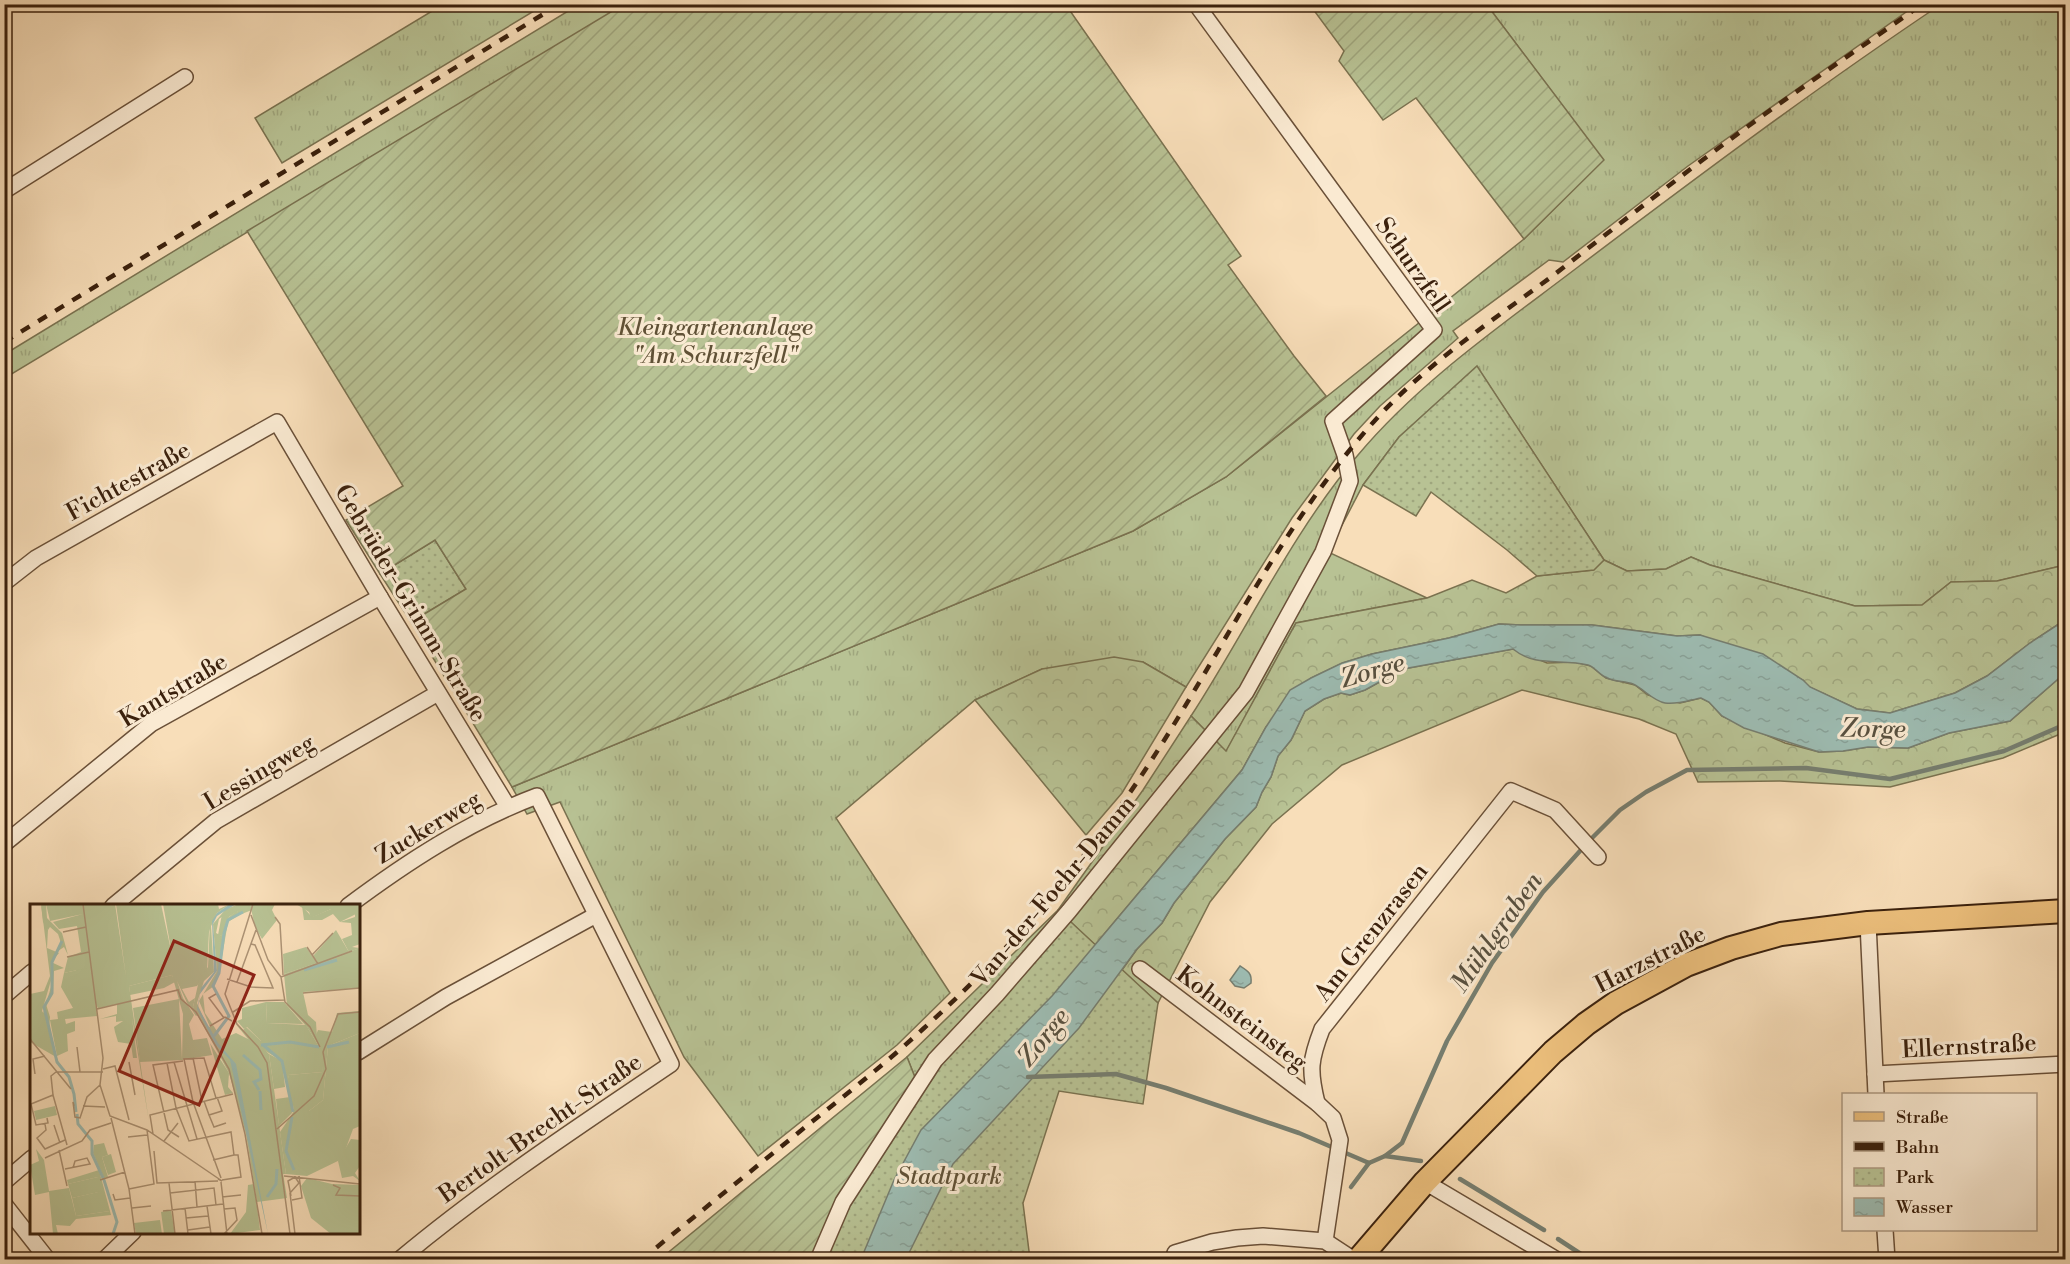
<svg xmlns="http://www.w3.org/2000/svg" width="2070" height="1264" viewBox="0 0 2070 1264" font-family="'Libre Bodoni',serif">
<defs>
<pattern id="grass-tufts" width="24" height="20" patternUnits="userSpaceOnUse" patternTransform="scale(1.5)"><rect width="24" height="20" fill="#b8c294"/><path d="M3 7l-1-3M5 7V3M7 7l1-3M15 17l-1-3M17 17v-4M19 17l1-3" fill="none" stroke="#9fa67e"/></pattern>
<pattern id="forest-crowns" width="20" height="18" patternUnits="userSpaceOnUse" patternTransform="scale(1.5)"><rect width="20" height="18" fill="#b8c294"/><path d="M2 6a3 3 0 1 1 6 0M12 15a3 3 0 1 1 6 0" fill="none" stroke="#9fa67e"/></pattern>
<pattern id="park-dots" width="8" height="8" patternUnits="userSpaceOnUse" patternTransform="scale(1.5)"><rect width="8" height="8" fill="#b8c294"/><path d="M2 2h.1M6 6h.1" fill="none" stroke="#9fa67e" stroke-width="1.8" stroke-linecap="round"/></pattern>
<pattern id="garden-furrows" width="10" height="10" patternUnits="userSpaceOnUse" patternTransform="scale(1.5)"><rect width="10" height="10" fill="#b8c294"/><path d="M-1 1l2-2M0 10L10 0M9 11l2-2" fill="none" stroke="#9fa67e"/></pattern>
<pattern id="water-ripples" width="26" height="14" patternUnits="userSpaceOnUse" patternTransform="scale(1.5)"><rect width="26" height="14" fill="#9dbcb2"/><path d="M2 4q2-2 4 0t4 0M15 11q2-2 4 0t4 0" fill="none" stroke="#88a198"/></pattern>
</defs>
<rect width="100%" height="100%" fill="#f8deb9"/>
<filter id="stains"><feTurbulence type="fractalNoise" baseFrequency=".00333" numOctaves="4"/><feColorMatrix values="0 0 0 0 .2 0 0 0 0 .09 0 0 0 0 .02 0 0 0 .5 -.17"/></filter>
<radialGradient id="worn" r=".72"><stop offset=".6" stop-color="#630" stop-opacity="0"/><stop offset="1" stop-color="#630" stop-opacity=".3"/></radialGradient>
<g fill="url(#grass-tufts)" stroke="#7a7250" stroke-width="1.5">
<polygon points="442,5 544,5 282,163 255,118"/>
<polygon points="578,5 624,5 5,378 5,354"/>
<polygon points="1487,5 1916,5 1688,166 1563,262 1549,260 1453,331 1458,338 1380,406 1354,434 1292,518 1186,687 1143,662 1042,669 975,700 836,818 950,993 897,1045 758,1156 684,1057 560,802 527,814 512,787 1133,531 1226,477 1524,239 1603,160"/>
<path d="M1940 5H2065V565L1997 581 1951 582 1922 605 1855 606 1710 565 1691 557 1666 569 1627 571 1604 560 1477 367 1399 437 1363 485 1328 552 1427 598 1296 623 1226 752 1191 716C1247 630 1291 534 1358 455 1420 381 1502 325 1578 267 1697 177 1816 88 1940 5Z"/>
</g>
<g fill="url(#forest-crowns)" stroke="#7a7250" stroke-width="1.5">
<polygon points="1691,557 1710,565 1855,606 1922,605 1951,582 1997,581 2065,565 2065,620 2030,643 1987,676 1955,693 1890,713 1857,709 1809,687 1803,680 1700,635 1677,636 1592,625 1521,625 1499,624 1449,638 1372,654 1343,663 1311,678 1266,727 1242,770 1095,945 1058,910 1143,790 1191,716 1226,751 1296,623 1427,598 1472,580 1506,593 1537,576 1593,570 1604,560 1627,571 1666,569"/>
<polygon points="1513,649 1547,663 1575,662 1591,666 1606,678 1635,685 1648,695 1680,703 1701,698 1709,702 1722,716 1785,743 1819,752 1843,751 1868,747 1908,748 1949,733 2010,721 2065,673 2065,732 2003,758 1890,787 1780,781 1698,782 1676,734 1639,719 1522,690 1342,765 1272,824 1210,902 1158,1003 1122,970 1137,949 1162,923 1174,903 1225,839 1256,807 1262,792 1271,777 1278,756 1291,740 1305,711 1324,699 1341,693 1350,695 1365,690 1403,669"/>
<polygon points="1114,657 1143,662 1186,687 1122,793 1086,835 975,700 1042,669"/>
</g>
<g fill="url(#park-dots)" stroke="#7a7250" stroke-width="1.5">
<polygon points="1477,366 1604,560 1594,570 1537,576 1507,550 1431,492 1416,516 1363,485 1399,437"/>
<polygon points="435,540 466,589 411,622 380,574"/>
<polygon points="1058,910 1158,1003 1143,1104 1059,1091 1023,1203 1030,1259 814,1260 916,1080 907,1057"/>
</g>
<g fill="url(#garden-furrows)" stroke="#7a7250" stroke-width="1.5">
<polygon points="624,4 1066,5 1241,256 1228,265 1294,356 1326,396 1226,477 1133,531 512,787 411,622 466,589 435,540 380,574 346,520 403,486 247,231"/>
<polygon points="1310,5 1487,5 1604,160 1524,239 1416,98 1383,120 1339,61 1344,51"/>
<polygon points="907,1057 916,1080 814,1259 659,1260"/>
</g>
<g fill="url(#water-ripples)" stroke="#767e70" stroke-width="1.5">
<path d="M2065 620V673L2010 721 1949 733 1908 748 1868 747 1843 751 1819 752 1744 728 1722 716 1709 702 1701 698C1690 700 1677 705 1665 703 1653 701 1644 689 1633 684 1625 681 1615 682 1607 678 1599 675 1595 667 1588 665 1561 658 1536 668 1513 649L1403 669 1365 690 1350 695 1341 693 1324 699 1305 711 1291 740 1278 756 1271 777 1262 792 1256 807 1225 839 1174 903 1162 923 1137 949 1079 1028 953 1164 906 1259H861L894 1180 921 1130 1052 996 1242 770 1266 727 1290 690 1311 678 1342 663 1372 654 1449 638 1499 624 1521 625H1592L1677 636 1700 635 1763 654 1803 680 1810 687 1857 709 1890 713 1955 693 1987 676 2030 643Z"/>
<path d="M1240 966C1248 971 1252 973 1251 983L1244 988 1235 986 1230 980Z"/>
</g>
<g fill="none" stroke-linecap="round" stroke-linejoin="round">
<g stroke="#767e70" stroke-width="4.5">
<polyline points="1028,1077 1116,1074 1166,1088 1299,1133 1369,1163 1385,1156 1402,1143 1447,1041 1492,963 1543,892 1589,841 1620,810 1646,792 1687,770 1806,768 1890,779 2004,751 2066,724"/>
<polyline points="1385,1156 1421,1161"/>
<polyline points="1460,1179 1544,1230"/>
<polyline points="1351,1187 1369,1163"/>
<polyline points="1558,1239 1590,1260"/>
</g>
<defs>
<g id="minor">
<polyline points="4,191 185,77"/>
<polyline points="4,583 36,558 277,422 380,597 508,807"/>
<polyline points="4,844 151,724 380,597"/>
<polyline points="113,906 216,821 438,693"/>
<path d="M348 906C407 862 468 822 537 796L671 1064C578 1127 485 1188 399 1260"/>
<polyline points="1868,923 1876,1094"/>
<polyline points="1140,969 1317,1103 1333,1118 1340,1140 1325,1241"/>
<polyline points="4,996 32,972"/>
<polyline points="358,1052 446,997 596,915"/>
<polyline points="1875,1074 2066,1064"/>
<path d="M1317 1103C1309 1070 1310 1060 1322 1029L1511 791 1555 810 1598 857"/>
<polyline points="4,1182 32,1158"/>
<polyline points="1425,1182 1557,1260"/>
<polyline points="4,1204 48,1260"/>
<polyline points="1885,1230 1887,1260"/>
<polyline points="1175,1253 1212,1242 1237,1238 1263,1236 1325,1241 1354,1260"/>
<polyline points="104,1260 133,1232"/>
<polyline points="818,1260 843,1202 935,1060 997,994 1069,911 1246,692 1323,552 1350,481 1345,455 1333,421 1434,330 1196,4"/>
</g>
<polyline id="primary" points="1358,1260 1425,1182 1553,1052 1586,1024 1616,1003 1686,965 1731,948 1781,934 1868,923 2066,911"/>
</defs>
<use href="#minor" stroke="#6a5038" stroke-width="18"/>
<use href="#primary" stroke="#3b210d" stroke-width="26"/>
<use href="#minor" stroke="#faead2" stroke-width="15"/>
<use href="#primary" stroke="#ecbf7c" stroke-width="22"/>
<g stroke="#3b210d" stroke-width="4.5" stroke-dasharray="10 10" stroke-linecap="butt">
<polyline points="4,342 560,4"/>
<path d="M641 1260C695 1216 750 1172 804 1128 844 1096 885 1064 923 1029 991 968 1052 900 1106 826 1204 695 1267 539 1378 417 1429 362 1495 319 1555 274 1622 222 1689 169 1758 119 1812 80 1868 43 1922 4"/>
</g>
</g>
<g text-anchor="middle" stroke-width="6" stroke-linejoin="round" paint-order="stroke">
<g font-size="24" fill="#3b210d" stroke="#faead2">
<text transform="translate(1413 265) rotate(55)" y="8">Schurzfell</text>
<text transform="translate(128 481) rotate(-29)" y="8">Fichtestraße</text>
<text transform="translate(411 603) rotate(59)" y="8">Gebrüder-Grimm-Straße</text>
<text transform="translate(173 690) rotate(-31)" y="8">Kantstraße</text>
<text transform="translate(259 772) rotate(-31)" y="8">Lessingweg</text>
<text transform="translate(428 827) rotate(-31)" y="8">Zuckerweg</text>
<text transform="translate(1053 891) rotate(-50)" y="8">Van-der-Foehr-Damm</text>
<text transform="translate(1371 932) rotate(-52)" y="8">Am Grenzrasen</text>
<text transform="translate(1650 959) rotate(-27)" y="8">Harzstraße</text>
<text transform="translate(1242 1018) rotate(37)" y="8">Kohnsteinsteg</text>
<text transform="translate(1969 1046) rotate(-3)" y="8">Ellernstraße</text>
<text transform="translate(540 1128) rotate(-35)" y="8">Bertolt-Brecht-Straße</text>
</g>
<g font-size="24" font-style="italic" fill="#605136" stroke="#faead2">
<text x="715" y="335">Kleingartenanlage<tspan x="715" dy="28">"Am Schurzfell"</tspan></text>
<text x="949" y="1184">Stadtpark</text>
</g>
<g font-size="26" font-style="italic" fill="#58503f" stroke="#faead2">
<text transform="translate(1372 670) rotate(-16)" y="9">Zorge</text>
<text transform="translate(1873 728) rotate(1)" y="9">Zorge</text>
<text transform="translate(1496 932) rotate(-55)" y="9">Mühlgraben</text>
<text transform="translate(1043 1037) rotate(-51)" y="9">Zorge</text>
</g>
</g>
<g transform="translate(30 904)">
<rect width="330" height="330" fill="#f8deb9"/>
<path d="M11 0 18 26 17 44 29 49 21 58 22 73 12 107 18 116 26 153 0 138V90L14 87 20 72ZM16 0H85L96 73 86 0H131L142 51 133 0H188L179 28 177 67 167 82 152 85 159 98 165 94 163 103 169 110 166 112 157 99 147 77 153 94 164 111 159 120 163 136 177 134 182 151 152 156 153 110 142 71 99 82 119 218 102 114 107 154H103L101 140 88 138 85 128 84 123 93 117 86 118V112L70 115 87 110V100L68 104 38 53 33 70 38 53 51 48 47 22 29 25 23 18 53 10 20 17ZM209 0H220L222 6 209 11 207 7 199 13 192 32 188 31 192 10ZM266 0H330V5H301L281 14 279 8ZM325 8H330V40L322 43 330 44 319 48 312 35 322 31 321 19 310 18 325 13ZM330 91V129L298 142 293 196 279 207H264L258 171 293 168 288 141 276 121 254 98 280 123 286 131 288 126 302 128 307 109 329 107ZM204 118 239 150 256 270H253L218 135ZM25 202 27 211 6 216 4 207ZM6 245 14 256 19 287 39 284 46 312 80 307 81 311 46 315 40 322 26 321 28 330H23L19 288 5 291 0 261 9 257Z" fill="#b8c294"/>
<path d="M11 0H16L17 14 32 29 38 51 34 43 25 49 31 39 28 30 20 23 18 26 13 18ZM188 0 189 5 200 0 187 9 181 22 184 68 174 77 167 99 178 124 175 125 163 103 169 76 178 63 180 17ZM209 0 189 15 186 29 192 32 196 16 207 6 209 11 198 18 189 70 184 82 173 90 175 109 183 121 180 123 169 97 187 67 183 20 196 5ZM220 0H245L242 6 247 16 232 35 225 23ZM272 2 282 13 301 5H330V8L310 18 303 10 292 16H274ZM330 44V84L273 88 278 111 286 118 287 134 257 101 254 70ZM21 58 34 64 24 67 23 90 16 100 20 113 19 126 28 157 39 173 46 195 38 173 27 158 18 126 17 113H12L21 83ZM216 123 231 137H272L288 141 292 147 293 168 258 171 265 195 262 209 252 157 232 145 213 126ZM321 235 330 236V262L325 269 330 277 323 272 312 274 308 257Z" fill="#b8c294"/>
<path d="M68 273 69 288 42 294 38 280Z" fill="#b8c294"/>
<path d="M183 121 192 135 206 129 218 135 235 156 257 294 227 298 216 230 199 169 175 125ZM330 129V222L323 225 312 255 277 272 256 270 250 228 264 207H279L293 196 298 142ZM277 274 302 280 330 281V330H301L281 314 271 282Z" fill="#b8c294"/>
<path d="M306 26 319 48 288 59 283 52ZM276 43 287 59 254 70 253 50ZM61 63 67 112 35 115 36 120 45 117V127L37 130 38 147 27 152 20 116 28 115 27 108 43 104 31 83 34 69ZM142 71 145 78 134 84 100 91 99 82ZM95 89 96 97 68 104 67 92ZM149 95 152 156 110 158 103 104ZM236 98H254L273 120 237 119ZM180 139 199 169 198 183 203 189 195 191ZM239 150 252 157 255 183 244 185ZM260 193 262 209 249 222 246 195ZM74 239 78 251 72 253 78 273 74 274 63 249 64 241ZM69 266 80 307 46 312 42 294 68 288V273L38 280 37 276ZM224 280 230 326 200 330 216 308 218 281ZM141 306 145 330H134L131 308ZM130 316 132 330H106L104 319Z" fill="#b8c294"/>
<path d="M59 49 61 63 34 69 38 53ZM236 98 237 119 276 121 288 141 231 137 217 123 214 125 207 117 212 115V104ZM81 250 86 268 78 271 72 253Z" fill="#b8c294"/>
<path d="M200 0H206L187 12 183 20 187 67 170 90 168 103 188 139 206 160 238 330 200 156 185 140 167 105 171 84 184 68 182 17 187 9Z" fill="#9dbcb2"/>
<path fill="none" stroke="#9dbcb2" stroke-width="3" d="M32 37 22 58V89L14 103 27 158 39 173 44 190 46 208M274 66 307 56M184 132 199 112 183 82 189 69 194 29 198 16 213 8M232 140 252 157 263 208M231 141 260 138 289 143M297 143 319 138M213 151 230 166 231 175 224 178 229 186M230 187 231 206M47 210 48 220 62 237V250L74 276 87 318 83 330M262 213 256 247 264 266M237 293 246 280 247 265"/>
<path fill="none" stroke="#ac9274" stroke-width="1.5" d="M53 0 73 154 70 181 80 212 117 226 192 277 188 275M223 0 195 90 207 120 228 143 237 159 260 330M221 11 238 56 251 73M245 13 250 20 253 71M33 28 56 23M277 43 288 60M282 51 303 29M37 53 59 48M251 73 255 98 280 123 290 143M251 73 322 47M197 75 221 83 243 84 225 41 221 40M207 78 226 26M273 89 330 84M186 90 179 94 194 114M67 105 148 86 151 95 166 108 199 165 215 230 232 330M203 108 220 97 254 96M180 122 195 113 202 117M0 135 41 185M47 143 50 168M163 154 172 197M99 158 105 191M144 158 167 235M137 159 146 204 159 237 201 228 204 251M73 165 85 162 99 216M26 168 21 172 23 191 37 241M26 168H73M5 170 3 155 15 152M186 194 174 154 154 155 163 198 191 274M174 197 179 211 192 207 187 193M44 202 43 198 45 213 50 214 57 193 70 181M53 202 75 203M179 211 184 223 196 219M17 214 18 219 6 221 1 200 23 191M81 214 99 285 105 330M15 220 16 226 7 234 15 245 35 236M24 221 30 239M247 225 284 192 296 165 293 148 308 110 330 108M123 230 120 211 203 190M98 233 117 231M149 233 138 226 123 161 153 157M134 237 148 219M29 246 37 282M124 247 127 279 188 277M15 254 52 237 60 226 81 219M183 256 204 251M35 265 60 260 57 254 45 257 43 264M254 272 330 280M70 276 95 268M192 276 211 273 208 251H204M165 277 167 303M191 278 197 330M139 279 145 330M303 281 310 284 306 291 330 292M99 285 124 280 117 226M140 289 184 284 186 301M83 290 85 296 100 294M261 292 258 277 265 273 269 279 260 289 265 330M192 293 211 291M262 296 272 294 269 272M177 302 181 330M102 304 121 302M155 304 158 330M194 305 205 304 207 316 194 330M133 307 193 300M156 314 178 312M158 326 180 323"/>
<path fill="#8f2418" fill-opacity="0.15" stroke="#8f2418" stroke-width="3" d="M144 37 224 71 169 201 89 167Z"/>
<rect width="330" height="330" fill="none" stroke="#3b210d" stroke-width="3"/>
</g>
<rect width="2070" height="1264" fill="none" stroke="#f8deb9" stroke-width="24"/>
<rect x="6" y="6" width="2058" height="1252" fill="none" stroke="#3b210d" stroke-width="3"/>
<rect x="12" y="12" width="2046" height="1240" fill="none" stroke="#3b210d" stroke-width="1.5"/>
<rect x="1842" y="1093" width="195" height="138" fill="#faead2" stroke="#ae9a83" stroke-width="1.5"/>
<rect x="1854" y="1112" width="30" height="9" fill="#ecbf7c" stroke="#ae9a83" stroke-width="1.5"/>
<text x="1896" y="1123" font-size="18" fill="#3b210d">Straße</text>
<rect x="1854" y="1142" width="30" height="9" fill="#3b210d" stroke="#ae9a83" stroke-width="1.5"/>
<text x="1896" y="1153" font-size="18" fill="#3b210d">Bahn</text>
<rect x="1854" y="1168" width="30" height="18" fill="url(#park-dots)" stroke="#ae9a83" stroke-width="1.5"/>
<text x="1896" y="1183" font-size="18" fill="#3b210d">Park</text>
<rect x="1854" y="1198" width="30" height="18" fill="url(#water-ripples)" stroke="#ae9a83" stroke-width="1.5"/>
<text x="1896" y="1213" font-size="18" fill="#3b210d">Wasser</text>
<rect width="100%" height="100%" filter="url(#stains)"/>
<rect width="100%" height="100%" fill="url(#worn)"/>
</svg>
